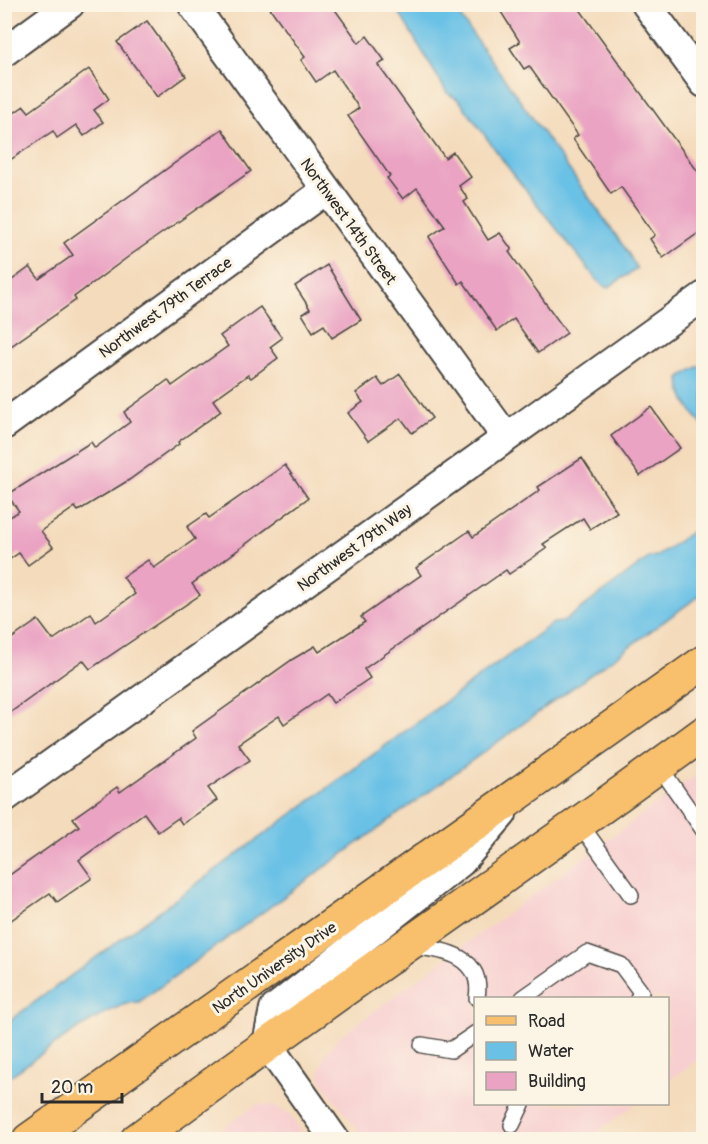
<svg xmlns="http://www.w3.org/2000/svg" width="708" height="1144" viewBox="0 0 708 1144" font-family="Pangolin,sans-serif">
<rect width="100%" height="100%" fill="#fcf5e5"/>
<filter id="ink" filterUnits="userSpaceOnUse"><feTurbulence type="fractalNoise" baseFrequency=".0167" numOctaves="2"/><feDisplacementMap in="SourceGraphic" scale="12" xChannelSelector="R" yChannelSelector="G"/><feConvolveMatrix kernelMatrix="1 2 1 2 8 2 1 2 1" color-interpolation-filters="sRGB"/></filter>
<filter id="wash" filterUnits="userSpaceOnUse"><feTurbulence type="fractalNoise" baseFrequency=".008" numOctaves="4" result="noise"/><feDisplacementMap in="SourceGraphic" scale="24" xChannelSelector="R" yChannelSelector="G"/><feGaussianBlur stdDeviation="1.35" result="paint"/><feColorMatrix in="noise" values="0 0 0 0 0 0 0 0 0 0 0 0 0 0 0 0 0 1.4 0 .05"/><feComposite in="paint" operator="in"/></filter>
<g filter="url(#wash)">
<rect width="100%" height="100%" fill="#f4dbbc"/>
<g fill="#f7cfd0">
<polygon points="703,770 703,1056 668,1081 668,998 476,998 476,1104 636,1104 585,1140 364,1139 321,1080 320,1071 325,1055 338,1038"/>
<polygon points="258,1104 273,1105 289,1114 307,1139 208,1139"/>
</g>
<g fill="#69c1e6" stroke="#4a7688" stroke-width="1.5">
<polygon points="391,5 452,5 627,251 637,269 607,288 598,281 513,174 459,100 447,93 400,14"/>
<path d="M703 364H704L703 426C691 410 680 399 680 377Z"/>
<path d="M703 524V593L139 1002C113 999 29 1063 5 1080V1024L553 623 563 622 650 557 657 556Z"/>
</g>
<g id="blocks">
<g fill="#eaa3c3">
<polygon points="267,4 331,4 359,43 367,36 385,61 378,65 445,158 453,152 471,177 459,186 468,199 464,202 488,240 500,233 512,250 509,252 567,333 538,353 514,319 497,331 463,281 459,284 429,237 445,226 417,188 403,199 387,178 390,176 348,116 359,108 333,70 316,82 301,60 305,57"/>
<polygon points="496,4 576,4 704,180 704,229 663,258 650,239 655,235 621,187 611,194 573,139 578,135 529,66 524,69 510,48 520,42"/>
<polygon points="147,21 186,76 157,97 117,42"/>
<polygon points="89,69 109,99 94,110 103,122 84,136 76,125 57,138 53,131 4,164 4,120 24,106 29,112"/>
<polygon points="222,129 251,171 132,254 74,297 76,300 4,351 4,286 30,267 39,279 73,255 64,243"/>
<polygon points="327,265 361,320 332,338 324,325 313,332 302,314 310,309 295,286"/>
<polygon points="260,307 282,338 270,347 278,358 251,378 248,375 213,400 221,411 178,442 179,444 129,480 78,511 75,507 41,531 53,547 28,565 19,553 4,563 4,521 19,511 7,495 91,442 95,448 130,422 124,412 168,380 172,386 228,346 220,336"/>
<polygon points="400,374 432,418 412,433 401,418 368,441 348,413 363,402 356,393 377,378 383,386"/>
<polygon points="651,407 680,448 640,476 611,436"/>
<polygon points="582,458 617,512 590,529 583,518 543,544 547,548 509,574 506,570 364,669 370,678 333,703 327,694 284,724 279,716 238,744 250,760 208,788 217,800 182,824 178,818 158,832 144,813 79,860 92,878 57,902 50,893 4,925 4,879 79,826 73,818 117,787 120,792 196,738 192,731 293,659 315,646 319,652 365,622 361,617 421,575 416,568 469,531 473,537 540,490 538,487"/>
<polygon points="285,465 308,498 192,584 200,595 90,669 83,660 4,717 4,644 38,620 53,640 91,613 96,622 135,594 123,577 148,560 154,568 195,539 187,527 206,514 209,518"/>
</g>
</g>
</g>
<g filter="url(#ink)">
<use href="#blocks" fill-opacity="0" stroke="#494541" stroke-width="1.5"/>
<g fill="none" stroke-linecap="round" stroke-linejoin="round">
<defs>
<g id="lane">
<polyline points="659,766 704,831"/>
<polyline points="580,824 631,895"/>
<path d="M413 947C445 949 484 957 477 998"/>
<polyline points="523,998 587,953 621,965 641,992 638,998"/>
<polyline points="422,1045 451,1050 476,1033"/>
<polyline points="512,1125 522,1104"/>
</g>
<g id="street">
<polyline points="192,4 506,437"/>
<polyline points="646,4 704,83"/>
<polyline points="4,52 70,4"/>
<polyline points="4,425 326,190"/>
<polyline points="4,798 704,296"/>
<polyline points="335,1140 267,1044 274,1009 461,862 502,814"/>
</g>
<g id="primary">
<polyline points="29,1140 704,662"/>
<path d="M137 1140C323 1001 516 871 704 733"/>
</g>
</defs>
<use href="#lane" stroke="#494541" stroke-width="18"/>
<use href="#street" stroke="#494541" stroke-width="32"/>
<use href="#primary" stroke="#494541" stroke-width="36"/>
<use href="#lane" stroke="#fff" stroke-width="15"/>
<use href="#street" stroke="#fff" stroke-width="28"/>
<use href="#primary" stroke="#f8bf6c" stroke-width="33"/>
</g>
</g>
<g text-anchor="middle" stroke-width="6" stroke-linejoin="round" paint-order="stroke">
<g font-size="16" fill="#2b2b2b" stroke="#fcf5e5">
<text transform="translate(349 221) rotate(54)" y="6">Northwest 14th Street</text>
<text transform="translate(165 307) rotate(-36)" y="6">Northwest 79th Terrace</text>
<text transform="translate(354 547) rotate(-36)" y="6">Northwest 79th Way</text>
<text transform="translate(274 967) rotate(-35)" y="6">North University Drive</text>
</g>
</g>
<rect width="708" height="1144" fill="none" stroke="#fcf5e5" stroke-width="24"/>
<rect x="474" y="997" width="195" height="108" fill="#fcf5e5" stroke="#a8a49b" stroke-width="1.5"/>
<rect x="486" y="1016" width="30" height="9" fill="#f8bf6c" stroke="#a8a49b" stroke-width="1.5"/>
<text x="528" y="1027" font-size="18" fill="#2b2b2b">Road</text>
<rect x="486" y="1042" width="30" height="18" fill="#69c1e6" stroke="#a8a49b" stroke-width="1.5"/>
<text x="528" y="1057" font-size="18" fill="#2b2b2b">Water</text>
<rect x="486" y="1072" width="30" height="18" fill="#eaa3c3" stroke="#a8a49b" stroke-width="1.5"/>
<text x="528" y="1087" font-size="18" fill="#2b2b2b">Building</text>
<path d="M42 1093v9h80v-9" fill="none" stroke="#2b2b2b" stroke-width="3"/>
<text x="51" y="1093" font-size="18" fill="#2b2b2b" stroke="#fcf5e5" stroke-width="4.5" paint-order="stroke">20 m</text>
</svg>
